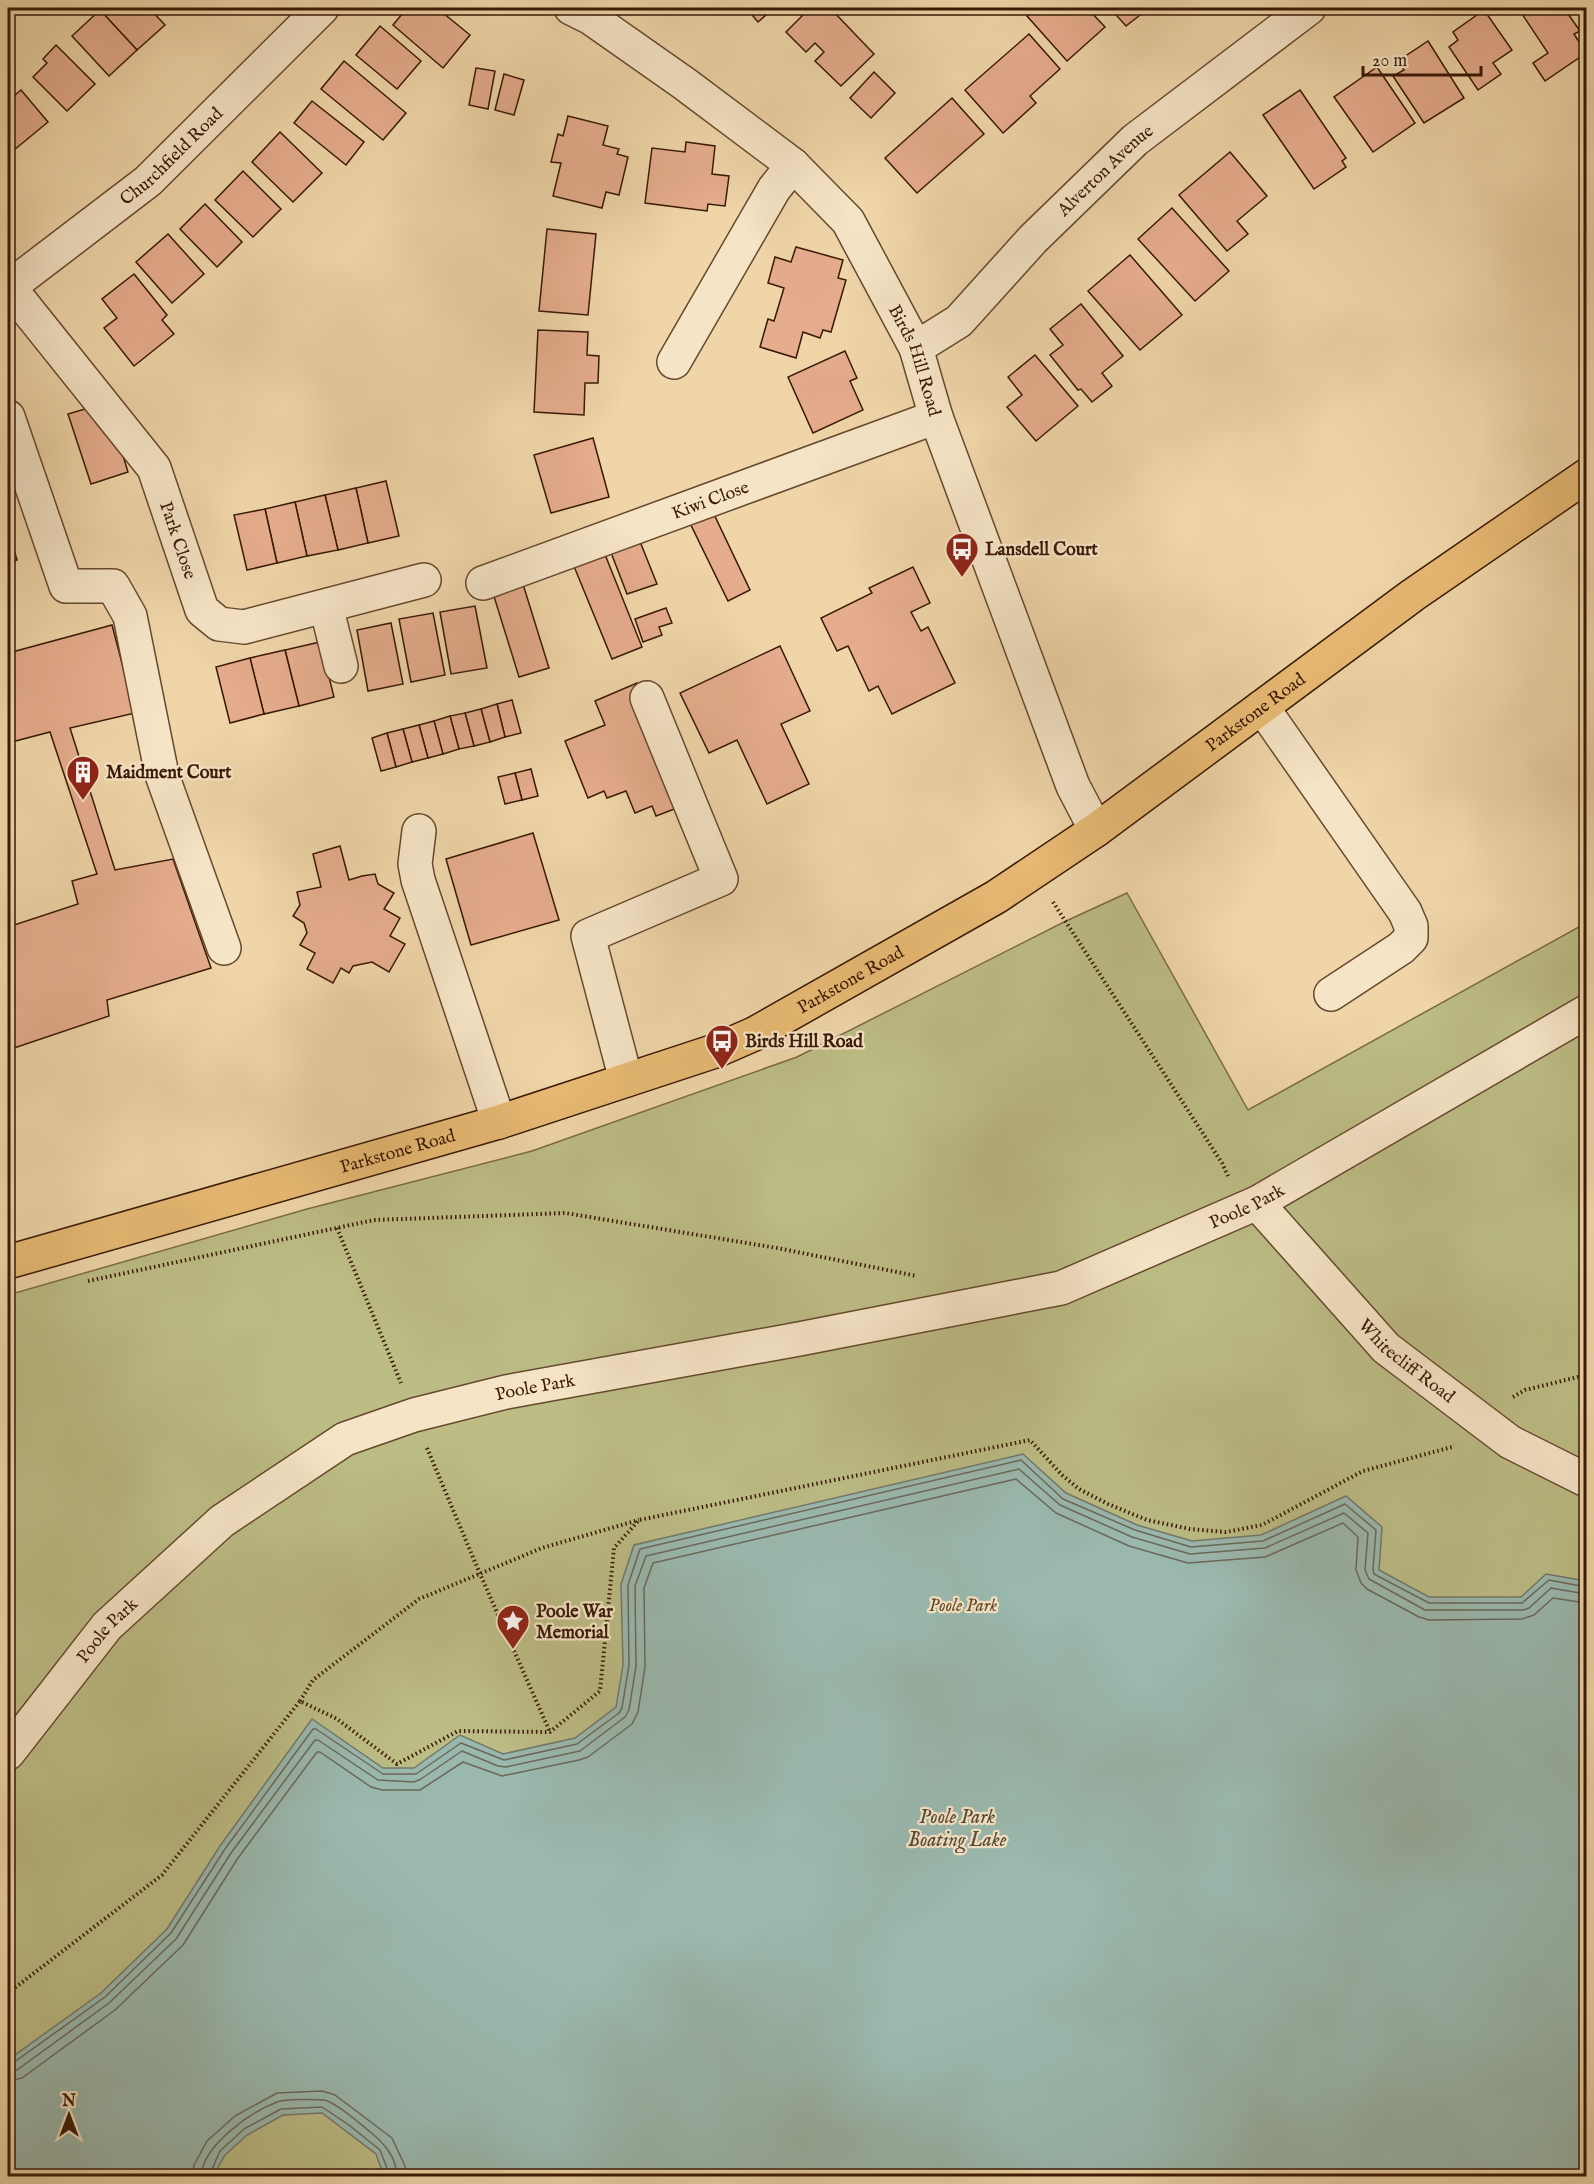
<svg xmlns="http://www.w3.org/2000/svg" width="1594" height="2184" viewBox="0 0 1594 2184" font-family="'IM FELL English',serif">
<rect width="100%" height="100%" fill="#efd5a8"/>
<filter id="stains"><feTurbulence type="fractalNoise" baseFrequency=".00333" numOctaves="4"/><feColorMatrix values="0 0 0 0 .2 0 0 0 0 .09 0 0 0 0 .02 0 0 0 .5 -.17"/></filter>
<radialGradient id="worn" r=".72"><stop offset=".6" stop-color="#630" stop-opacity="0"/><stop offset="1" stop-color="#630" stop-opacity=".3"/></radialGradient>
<polygon fill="#bcbc85" stroke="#7a6a46" stroke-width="1.5" points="1127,893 1248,1110 1586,923 1586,2176 8,2176 8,1295 307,1209 532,1151 797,1057 1066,921"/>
<polygon fill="#9ab8ae" stroke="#73786b" stroke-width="1.5" points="1023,1454 1066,1493 1137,1525 1192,1541 1261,1535 1346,1496 1382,1527 1379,1570 1429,1597 1521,1597 1546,1574 1586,1581 1586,2176 384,2176 376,2154 322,2113 283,2115 247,2135 225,2155 213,2176 8,2176 8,2060 101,1993 167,1929 220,1846 312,1719 383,1768 414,1768 460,1735 503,1754 575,1738 616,1707 623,1665 621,1584 634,1545"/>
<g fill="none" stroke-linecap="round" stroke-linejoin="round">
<g stroke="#6a685a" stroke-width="1.5">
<polyline points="8,2065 13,2063 105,1997 171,1933 225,1849 313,1729 316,1729 383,1774 416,1774 461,1743 504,1760 577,1744 619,1713 622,1708 629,1665 628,1585 640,1549 1021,1460 1063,1499 1135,1530 1191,1547 1263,1541 1345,1504 1376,1530 1373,1569 1374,1574 1429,1603 1522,1603 1549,1580 1586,1587"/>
<polyline points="8,2072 17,2070 109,2003 176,1939 231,1853 315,1740 318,1740 378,1780 414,1782 421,1779 462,1751 498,1766 506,1767 580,1751 625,1717 629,1710 636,1666 635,1586 646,1556 1019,1469 1060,1505 1132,1537 1190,1554 1265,1548 1344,1513 1368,1533 1365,1570 1369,1579 1425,1610 1523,1610 1529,1608 1551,1588 1586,1594"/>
<polyline points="8,2081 22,2078 115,2010 183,1945 238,1858 317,1752 320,1752 371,1787 382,1790 420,1790 463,1762 502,1776 579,1760 588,1757 632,1724 638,1712 645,1667 644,1588 653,1563 1016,1479 1056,1513 1129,1546 1188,1563 1265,1557 1343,1523 1358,1537 1356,1570 1361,1583 1367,1589 1419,1617 1429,1620 1522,1619 1534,1615 1553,1598 1586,1603"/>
<polyline points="192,2176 194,2165 207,2141 235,2116 277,2093 322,2091 335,2095 392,2138 405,2166 406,2176"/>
<path d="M201 2176C203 2145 251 2112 277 2102 286 2099 314 2099 324 2100 336 2102 359 2123 369 2131 384 2143 396 2156 397 2176"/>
<polyline points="209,2176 220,2151 244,2129 281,2109 322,2107 349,2125 380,2150 390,2176"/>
</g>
</g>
<g fill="#e5ac8d" stroke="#391907" stroke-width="1.5">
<polygon points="104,8 149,8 165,25 137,50 100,10"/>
<polygon points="407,8 437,8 470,35 443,68 393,25"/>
<polygon points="746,8 774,8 758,22"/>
<polygon points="810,8 830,8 874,54 841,86 815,61 824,52 815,43 806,52 786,32"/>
<polygon points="1037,8 1087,8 1105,27 1067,61 1027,16"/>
<polygon points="1110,8 1149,8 1126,26"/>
<polygon points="1518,8 1564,8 1580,31 1574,34 1586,53 1545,81 1533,63 1548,53"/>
<polygon points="100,10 137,50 109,76 72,36"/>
<polygon points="1484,10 1512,50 1493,63 1501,74 1478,90 1449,47 1458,40 1453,32"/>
<polygon points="380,26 421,61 397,89 356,55"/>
<polygon points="1029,34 1060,69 1030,96 1036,103 1003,133 965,90"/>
<polygon points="1428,41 1464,98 1424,123 1393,76 1404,70 1398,61"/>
<polygon points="56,45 95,84 67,111 33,77 47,63 43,59"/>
<polygon points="344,61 406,113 383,140 321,89"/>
<polygon points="1377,67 1415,123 1373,152 1334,97"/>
<polygon points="476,68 495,71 488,109 469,105"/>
<polygon points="874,72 895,93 871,118 850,98"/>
<polygon points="504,74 524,80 514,115 495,110"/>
<polygon points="21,90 48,122 8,155 8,101"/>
<polygon points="1300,90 1346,158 1342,161 1346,167 1314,189 1263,115"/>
<polygon points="952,98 984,134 917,193 885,158"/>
<polygon points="312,101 364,142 346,165 294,123"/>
<polygon points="568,116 608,126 603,145 619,149 617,154 628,157 619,195 606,192 602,208 553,196 561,163 551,162 558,134 563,136"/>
<polygon points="280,132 322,173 293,202 252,162"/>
<polygon points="686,142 715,146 712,174 729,176 725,206 708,204 707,211 645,203 652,148 685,152"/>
<polygon points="1230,152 1267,196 1237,221 1248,234 1227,251 1179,195"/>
<polygon points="243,171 281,209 253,237 215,200"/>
<polygon points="205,204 242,242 217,267 180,229"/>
<polygon points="1172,208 1229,271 1195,301 1138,239"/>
<polygon points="547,229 596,234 588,315 539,311"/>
<polygon points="168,234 204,274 172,303 136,262"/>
<polygon points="796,247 843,260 838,278 846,280 831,332 823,330 820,338 803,332 796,358 760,347 768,319 774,321 784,288 768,283 775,257 791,262"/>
<polygon points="1130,255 1182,315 1140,350 1088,291"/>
<polygon points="134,274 167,315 162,320 174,334 134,366 104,328 117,318 102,299"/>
<polygon points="1081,304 1123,356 1102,373 1112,386 1092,402 1081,389 1078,390 1050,355 1063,345 1050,329"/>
<polygon points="538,330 588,332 587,355 599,356 598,383 585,383 584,415 534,412"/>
<polygon points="845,351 857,378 850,381 863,410 813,433 788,377"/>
<polygon points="1035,355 1078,406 1036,441 1007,407 1022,395 1008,377"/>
<polygon points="95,406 113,423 128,472 91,484 68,414"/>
<polygon points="593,438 609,497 551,513 534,455"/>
<polygon points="386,481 399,536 368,543 356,488"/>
<polygon points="356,488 368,543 338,550 325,495"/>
<polygon points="325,495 338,550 307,556 295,502"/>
<polygon points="295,502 307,556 277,563 265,509"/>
<polygon points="711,508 750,590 728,601 688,519"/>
<polygon points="265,509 277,563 247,570 234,515"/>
<polygon points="8,528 17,560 8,563"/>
<polygon points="639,539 657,584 627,594 610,550"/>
<polygon points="602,547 642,647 612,659 571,559"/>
<polygon points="913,567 930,603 911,612 921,631 928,627 955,683 892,714 878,686 869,691 848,646 837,651 821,618 872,593 869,588"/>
<polygon points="522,581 549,668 519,677 492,590"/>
<polygon points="475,606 487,668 451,674 440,612"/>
<polygon points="666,608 672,623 659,627 662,635 643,642 635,619"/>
<polygon points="433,613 445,675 411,682 399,619"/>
<polygon points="391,623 403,684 368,691 357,630"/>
<polygon points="112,625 135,713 70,728 115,870 173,859 211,968 107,1000 109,1016 14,1048 8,1025 8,927 78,904 72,881 97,874 50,732 8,743 8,639 12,652"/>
<polygon points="320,642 334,697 299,706 285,650"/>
<polygon points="780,646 810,711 781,724 809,784 767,804 737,740 709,753 680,693"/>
<polygon points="285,650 299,706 264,714 250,658"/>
<polygon points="250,658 264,714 230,723 216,667"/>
<polygon points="637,683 656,730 677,808 656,816 652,806 635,813 626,791 607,798 604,791 588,798 565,741 605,725 595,701"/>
<polygon points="512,700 521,733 505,737 497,704"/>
<polygon points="497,704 505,737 490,742 481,709"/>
<polygon points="481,709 490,742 474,746 465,713"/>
<polygon points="465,713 474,746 459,749 450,716"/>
<polygon points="450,716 459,749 443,754 434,721"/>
<polygon points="434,721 443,754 428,758 419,725"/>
<polygon points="419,725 428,758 412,762 403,729"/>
<polygon points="403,729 412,762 396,767 387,733"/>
<polygon points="387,733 396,767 381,771 372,738"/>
<polygon points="531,769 538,796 522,800 515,773"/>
<polygon points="515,773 522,800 505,804 498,777"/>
<polygon points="533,833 559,920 471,945 446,859"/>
<polygon points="340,846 349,880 362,876 375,874 378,884 394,893 384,909 400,918 390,936 405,944 389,972 372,962 353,966 349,973 341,968 333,983 307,969 315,953 300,945 307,933 304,923 293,916 300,905 297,892 321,887 313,854"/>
</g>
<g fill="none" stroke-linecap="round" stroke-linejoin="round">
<defs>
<g id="minor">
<path id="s1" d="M571 8 591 18 685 84 793 165 848 221 916 348 936 417 1073 786 1096 830"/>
<path id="s2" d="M9 287 154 468 202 610 219 624 244 627 424 580"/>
<path id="s3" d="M8 288 148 181 322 8"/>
<path id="s4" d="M916 348 959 321 1033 239 1135 140 1309 8"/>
<polyline points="674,362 774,189 793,165"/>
<polyline points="8,417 66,586 113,586 130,616 162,775 224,948"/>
<path id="s5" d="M483 583 936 417"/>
<polyline points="326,606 341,666"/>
<polyline points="1262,707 1405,912 1411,926 1411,938 1401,948 1331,994"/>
<polyline points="419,831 415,864 418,880 499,1122"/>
<polyline points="626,1080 588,936 721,879 647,698"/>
<path id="s6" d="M1257 1203 1386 1348 1510 1442 1586 1480"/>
<path id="s7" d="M8 1753 107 1626 222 1521 345 1439 414 1415 506 1392 799 1339 1061 1288 1257 1203 1586 1012"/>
</g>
<g id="major">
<path id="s8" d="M8 1262 499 1122 715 1051 754 1034 996 897 1096 830 1413 595 1586 476"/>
</g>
</defs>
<use href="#minor" stroke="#66482f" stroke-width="36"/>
<use href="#major" stroke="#391907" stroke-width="36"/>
<g stroke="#391907" stroke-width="4" stroke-dasharray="1.5 3" stroke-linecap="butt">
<polyline points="1053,902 1222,1163 1228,1176"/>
<polyline points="337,1228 401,1383"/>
<polyline points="88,1281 374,1220 565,1213 777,1248 917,1276"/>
<polyline points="1513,1397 1525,1390 1586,1375"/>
<polyline points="427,1448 480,1574 550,1732"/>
<polyline points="300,1701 313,1680 419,1599 542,1548 639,1520"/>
<polyline points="8,1993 162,1875 300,1701 337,1719 397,1764 458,1731 550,1732 600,1691 614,1548 639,1520 1030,1440 1062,1475 1079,1489 1108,1504 1147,1520 1190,1529 1226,1532 1262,1525 1363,1471 1452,1447 1454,1445"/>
</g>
<use href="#minor" stroke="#f5e4c6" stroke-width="33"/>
<use href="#major" stroke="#e8ba74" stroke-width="33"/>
</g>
<defs>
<symbol id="bus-pin" viewBox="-11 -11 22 30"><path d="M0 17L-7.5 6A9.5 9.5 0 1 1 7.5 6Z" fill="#8f2418" stroke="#f5e4c6"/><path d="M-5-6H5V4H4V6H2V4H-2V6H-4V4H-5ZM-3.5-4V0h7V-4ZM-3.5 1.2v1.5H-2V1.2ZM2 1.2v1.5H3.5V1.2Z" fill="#fff"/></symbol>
<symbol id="building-pin" viewBox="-11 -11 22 30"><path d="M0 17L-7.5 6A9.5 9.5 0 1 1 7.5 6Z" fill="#8f2418" stroke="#f5e4c6"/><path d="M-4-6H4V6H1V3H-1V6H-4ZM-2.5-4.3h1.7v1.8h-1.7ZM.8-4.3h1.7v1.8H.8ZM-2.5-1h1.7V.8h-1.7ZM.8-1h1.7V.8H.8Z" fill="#fff"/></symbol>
<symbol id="sight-pin" viewBox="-11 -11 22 30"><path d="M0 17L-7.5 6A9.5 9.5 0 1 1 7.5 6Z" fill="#8f2418" stroke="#f5e4c6"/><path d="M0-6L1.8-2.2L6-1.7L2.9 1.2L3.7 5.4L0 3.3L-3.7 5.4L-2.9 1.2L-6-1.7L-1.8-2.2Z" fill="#fff"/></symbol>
</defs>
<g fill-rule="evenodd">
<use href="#bus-pin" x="943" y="530" width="38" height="52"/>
<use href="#building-pin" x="64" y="753" width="38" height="52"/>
<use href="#bus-pin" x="703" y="1022" width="38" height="52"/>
<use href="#sight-pin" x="494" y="1602" width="38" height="52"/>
</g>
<g text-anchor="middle" stroke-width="4.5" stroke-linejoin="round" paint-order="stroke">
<g font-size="18" fill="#391907" stroke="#f5e4c6">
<text dy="6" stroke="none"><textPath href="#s3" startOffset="210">Churchfield Road</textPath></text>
<text dy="6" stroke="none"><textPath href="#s4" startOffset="261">Alverton Avenue</textPath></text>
<text dy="6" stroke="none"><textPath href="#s1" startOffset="506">Birds Hill Road</textPath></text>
<text dy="6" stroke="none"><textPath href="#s5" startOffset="242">Kiwi Close</textPath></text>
<text dy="6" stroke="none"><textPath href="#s2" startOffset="308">Park Close</textPath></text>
<text dy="6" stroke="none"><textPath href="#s8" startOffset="1377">Parkstone Road</textPath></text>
<text dy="6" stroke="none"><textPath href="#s8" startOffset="891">Parkstone Road</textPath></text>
<text dy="6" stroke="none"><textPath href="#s8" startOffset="405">Parkstone Road</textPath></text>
<text dy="6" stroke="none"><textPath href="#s7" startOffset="1400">Poole Park</textPath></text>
<text dy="6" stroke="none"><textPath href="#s6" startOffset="218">Whitecliff Road</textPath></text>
<text dy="6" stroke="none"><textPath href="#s7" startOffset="662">Poole Park</textPath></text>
<text dy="6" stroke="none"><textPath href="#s7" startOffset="158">Poole Park</textPath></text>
</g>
<g font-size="18" font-weight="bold" fill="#391907" stroke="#f5e4c6" text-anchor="start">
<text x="985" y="555">Lansdell Court</text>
<text x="106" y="778">Maidment Court</text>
<text x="745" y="1047">Birds Hill Road</text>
<text x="536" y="1617">Poole War<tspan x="536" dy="21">Memorial</tspan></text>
</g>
<g font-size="18" font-style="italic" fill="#604a2d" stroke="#f5e4c6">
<text x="963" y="1611">Poole Park</text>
</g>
<g font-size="20" font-style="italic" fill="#564939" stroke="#f5e4c6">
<text x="957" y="1823">Poole Park<tspan x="957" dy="23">Boating Lake</tspan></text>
</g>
</g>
<rect width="1594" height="2184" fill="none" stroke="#efd5a8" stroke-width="30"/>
<rect x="9" y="9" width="1576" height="2166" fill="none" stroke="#391907" stroke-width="3"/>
<rect x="15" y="15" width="1564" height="2154" fill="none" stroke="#391907" stroke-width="1.5"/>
<g transform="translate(69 2115)" stroke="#f5e4c6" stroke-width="4.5" paint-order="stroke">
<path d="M0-4.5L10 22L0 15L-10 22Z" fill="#391907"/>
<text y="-9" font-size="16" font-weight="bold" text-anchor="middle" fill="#391907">N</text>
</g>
<path d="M1363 66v9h118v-9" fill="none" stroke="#391907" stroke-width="3"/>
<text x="1372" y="66" font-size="18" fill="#391907" stroke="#f5e4c6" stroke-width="4.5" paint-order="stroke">20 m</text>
<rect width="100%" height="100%" filter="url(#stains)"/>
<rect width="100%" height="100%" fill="url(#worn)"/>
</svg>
